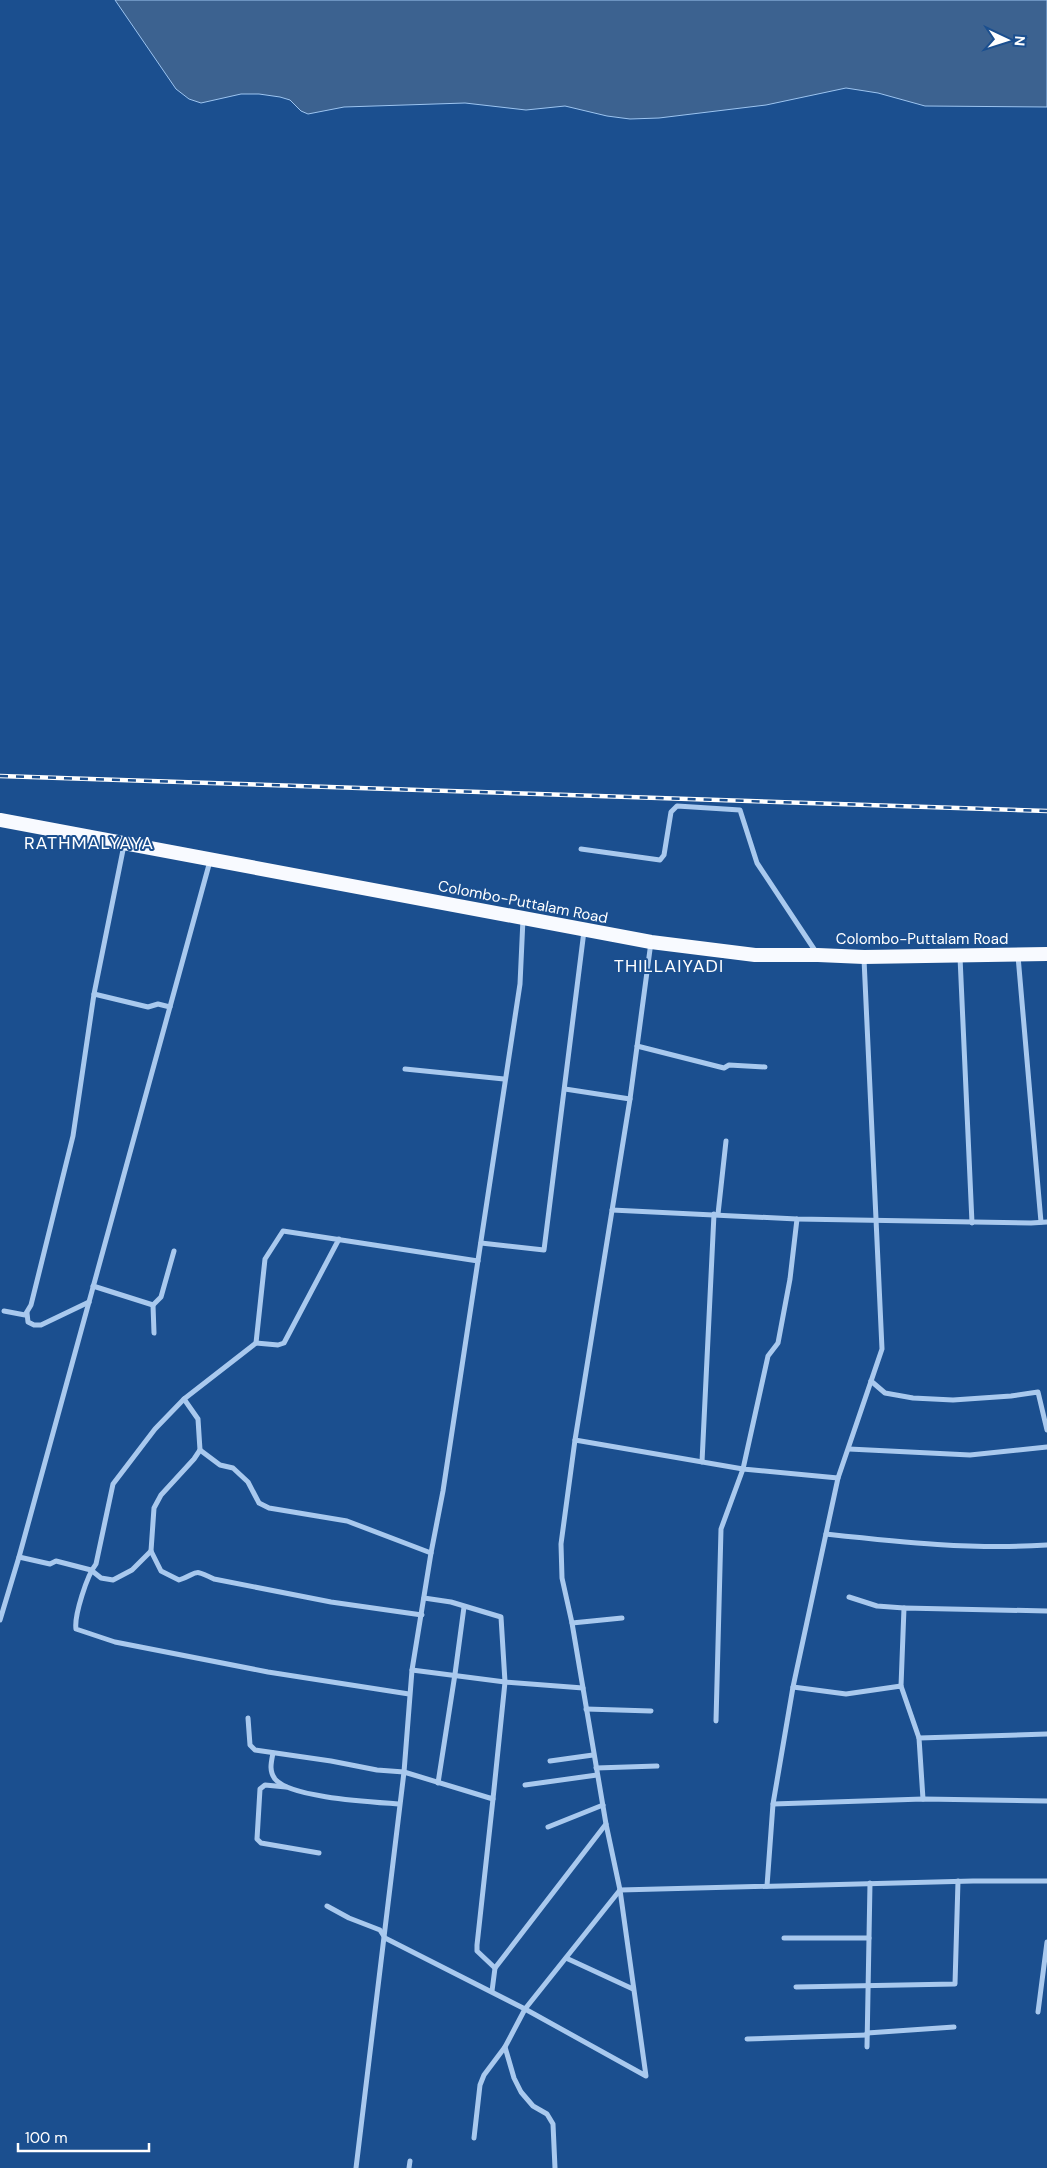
<svg xmlns="http://www.w3.org/2000/svg" width="1047" height="2168" viewBox="0 0 1047 2168" font-family="'DM Sans',sans-serif">
<rect width="100%" height="100%" fill="#1b4f8f"/>
<polygon fill="#3c6290" stroke="#9cc4f0" points="115,0 1047,0 1047,107 925,106 878,93 846,88 766,105 659,118 630,119 607,116 565,106 526,110 465,103 344,107 308,114 301,111 290,100 280,97 259,94 241,94 201,103 189,99 176,89"/>
<g fill="none" stroke-linecap="round" stroke-linejoin="round">
<g stroke="#a9c9ee" stroke-width="5">
<polyline points="581,849 660,860 664,855 671,812 677,806 740,810 757,863 816,952"/>
<polyline points="651,942 630,1099 575,1440 561,1544 562,1578 572,1623 606,1824 620,1890 973,1881 1047,1881"/>
<polyline points="1018,956 1041,1222"/>
<polyline points="960,957 972,1223"/>
<polyline points="94,994 148,1007 158,1004 170,1007"/>
<polyline points="637,1046 724,1068 729,1065 765,1067"/>
<polyline points="405,1069 504,1079"/>
<polyline points="565,1089 630,1099"/>
<polyline points="612,1210 797,1219 1031,1223 1047,1222"/>
<polyline points="718,1214 726,1141"/>
<polyline points="797,1219 790,1279 778,1343 768,1356 743,1469 838,1478"/>
<polyline points="339,1239 284,1343 278,1345 256,1343 265,1259 283,1231 478,1261"/>
<polyline points="481,1243 544,1250 584,931"/>
<polyline points="93,1286 153,1305"/>
<polyline points="153,1305 161,1297 174,1251"/>
<polyline points="153,1305 154,1333"/>
<polyline points="4,1311 25,1315 31,1305 73,1136 94,994 124,845"/>
<polyline points="27,1313 28,1322 34,1325 41,1325 89,1302"/>
<path d="M256 1343 184 1399 155 1429 113 1484 96 1564C87 1575 74 1616 76 1629L115 1642 268 1672 409 1694"/>
<polyline points="871,1381 885,1393 913,1398 953,1400 1011,1396 1038,1392 1047,1430"/>
<polyline points="575,1440 743,1469 721,1529 716,1721"/>
<polyline points="849,1449 970,1455 1047,1447"/>
<polyline points="200,1450 220,1465 233,1468 248,1482 259,1503 269,1508 347,1521 431,1553"/>
<polyline points="702,1462 714,1214"/>
<path d="M826 1534C900 1542 973 1550 1047 1545"/>
<path d="M151 1551 161 1571 179 1580C199 1573 192 1568 214 1579L331 1602 422 1615"/>
<polyline points="19,1557 50,1564 56,1561 91,1570 101,1578 113,1580 132,1570 151,1551 154,1508 161,1495 194,1459 200,1450 198,1419 184,1399"/>
<polyline points="849,1597 877,1606 904,1608"/>
<polyline points="0,1620 19,1557 210,861"/>
<polyline points="572,1623 622,1618"/>
<polyline points="412,1670 505,1682 583,1688"/>
<polyline points="901,1686 904,1608 1047,1611"/>
<polyline points="793,1687 846,1694 901,1686 919,1738"/>
<polyline points="586,1709 651,1711"/>
<polyline points="248,1718 250,1745 255,1750 331,1761 377,1770 404,1772 493,1799 505,1682 501,1617 451,1602 424,1598"/>
<path d="M273 1753C271 1763 269 1771 275 1779 290 1798 374 1802 399 1804"/>
<polyline points="550,1761 593,1755"/>
<polyline points="596,1768 657,1766"/>
<polyline points="438,1783 455,1674 464,1607"/>
<polyline points="525,1785 597,1775"/>
<polyline points="286,1787 265,1785 260,1789 257,1839 261,1843 319,1853"/>
<polyline points="923,1799 919,1738 1047,1734"/>
<polyline points="773,1804 923,1799 1047,1801"/>
<polyline points="548,1827 603,1805"/>
<polyline points="767,1886 773,1804 793,1687 838,1478 882,1349 864,959"/>
<polyline points="327,1906 349,1918 380,1930 385,1938 525,2009 620,1890"/>
<polyline points="784,1938 869,1938"/>
<polyline points="566,1958 633,1989"/>
<polyline points="495,1968 606,1824"/>
<polyline points="796,1987 955,1984 958,1881"/>
<polyline points="492,1991 495,1968 477,1951 477,1945 493,1799"/>
<polyline points="1038,2012 1047,1942"/>
<polyline points="867,2033 954,2027"/>
<polyline points="747,2039 867,2035"/>
<polyline points="505,2047 514,2078 521,2092 533,2106 547,2114 553,2124 555,2168"/>
<polyline points="867,2047 870,1883"/>
<polyline points="474,2138 480,2085 484,2075 505,2047 525,2009 646,2076 620,1890"/>
<polyline points="356,2168 404,1772 412,1670 431,1553 443,1491 520,984 523,919"/>
<polyline points="409,2168 410,2161"/>
</g>
<polyline stroke="#f8faff" stroke-width="14" points="0,820 651,942 755,955 818,955 864,957 1047,954"/>
<defs>
<polyline id="rail" points="0,776 1047,811"/>
</defs>
<use href="#rail" stroke="#fff" stroke-width="4.5"/>
<use href="#rail" stroke="#1b4f8f" stroke-width="2.5" stroke-dasharray="8" stroke-linecap="butt"/>
</g>
<g text-anchor="middle" stroke-width="4" stroke-linejoin="round" paint-order="stroke">
<g font-size="15" fill="#fff" stroke="#1b4f8f">
<text transform="translate(523 902) rotate(11)" y="5">Colombo-Puttalam Road</text>
<text x="922" y="944">Colombo-Puttalam Road</text>
</g>
<g font-size="18" letter-spacing="1" fill="#fff" stroke="#1b4f8f">
<text x="89" y="849">RATHMALYAYA</text>
<text x="669" y="972">THILLAIYADI</text>
</g>
</g>
<g transform="translate(1007 40) rotate(94)" stroke="#1b4f8f" stroke-width="4" paint-order="stroke">
<path d="M0-4L9 19L0 12L-9 19Z" fill="#ffffff"/>
<text y="-8" font-size="14" font-weight="bold" text-anchor="middle" fill="#ffffff">N</text>
</g>
<path d="M18 2143v8h131v-8" fill="none" stroke="#ffffff" stroke-width="2.5"/>
<text x="25" y="2143" font-size="15" fill="#ffffff" stroke="#1b4f8f" stroke-width="4" paint-order="stroke">100 m</text>
</svg>
